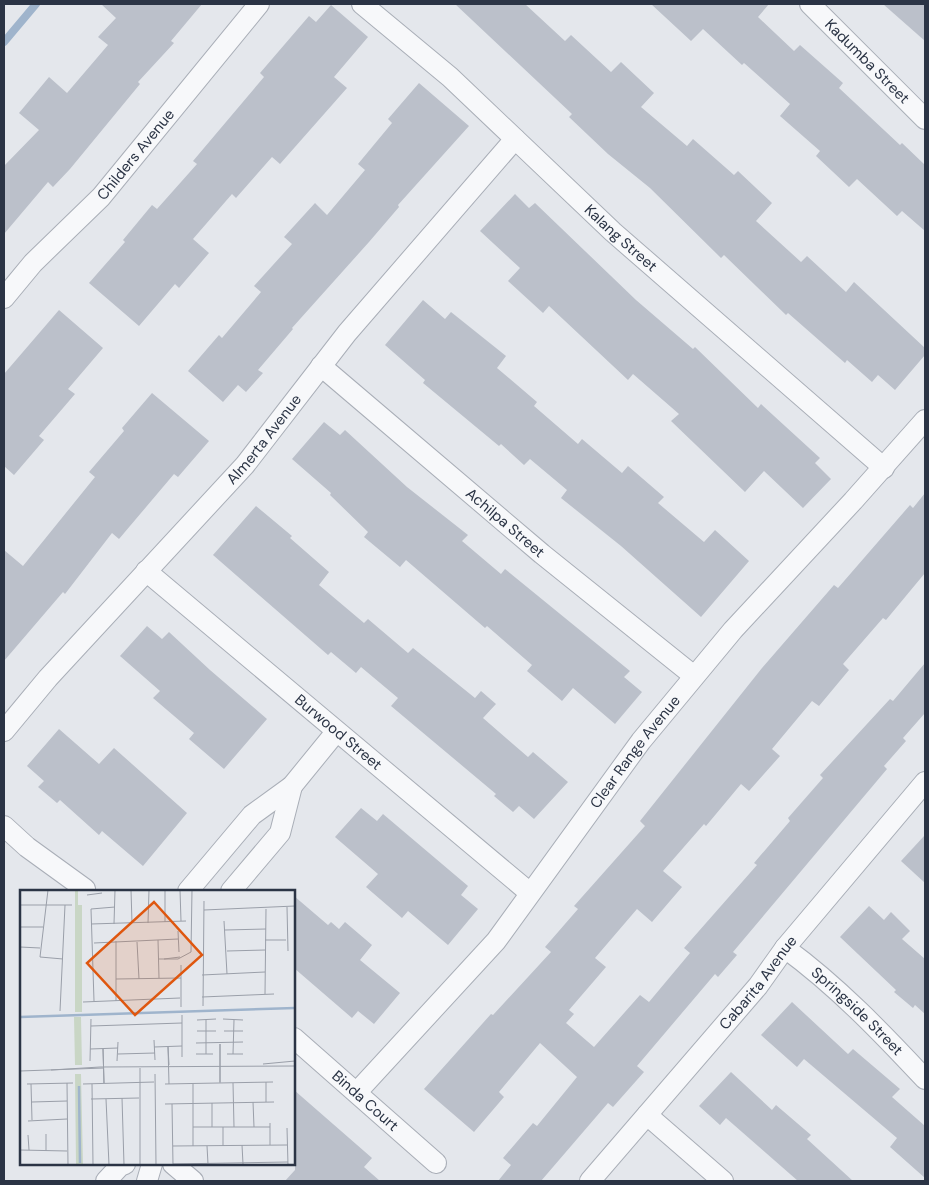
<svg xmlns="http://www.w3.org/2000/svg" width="929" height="1185" viewBox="0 0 929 1185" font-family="'DM Sans',sans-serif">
<rect width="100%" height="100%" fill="#e4e7ec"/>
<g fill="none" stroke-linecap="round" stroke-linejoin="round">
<polyline stroke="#9fb4cc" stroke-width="8" points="4,42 36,4"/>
</g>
<g fill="#bbc0ca">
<polygon points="101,4 202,4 171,41 174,43 138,82 140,84 70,169 53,187 48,182 4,234 4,166 39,130 19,113 49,77 67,93 108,45 98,37 116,18"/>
<polygon points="455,4 525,4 565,41 571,35 611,72 621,62 654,93 641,107 687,146 693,139 734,175 738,171 772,203 756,221 801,262 807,256 846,292 854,282 925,348 925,355 895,390 878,375 872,382 847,360 845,363 788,313 786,315 724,255 721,258 650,188 608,154 569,117 572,114"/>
<polygon points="651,4 769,4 758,17 794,51 800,45 843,83 839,88 900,145 902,143 925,165 925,231 902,211 897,216 857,179 849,187 816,156 820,151 780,116 790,104 744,63 742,65 703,29 691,41"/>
<polygon points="883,4 925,4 925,41"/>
<polygon points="331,5 368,37 334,77 347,88 280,164 272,157 236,198 232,194 193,239 209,253 179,288 175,284 139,326 89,283 125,242 123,240 152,205 157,209 197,164 193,161 264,77 260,73 309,16 316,22"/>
<polygon points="419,83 469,126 398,205 399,207 369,242 292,328 293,329 258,370 263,373 246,392 238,385 223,402 188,371 219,335 222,338 261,292 254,286 292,244 284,237 315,203 327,215 365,170 358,164 392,123 388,119"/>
<polygon points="515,194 529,208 535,203 636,300 693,349 695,347 758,408 761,404 820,458 815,463 831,479 803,508 764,471 745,492 671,421 679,414 633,374 628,380 549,306 543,313 508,281 520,268 480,231"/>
<polygon points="423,300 445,319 451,312 506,356 497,368 537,402 534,406 578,444 582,439 622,473 628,466 664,497 658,503 704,542 715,530 749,561 701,617 621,546 561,498 567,490 530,459 524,465 501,444 499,446 423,383 425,380 385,345"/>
<polygon points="59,310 103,348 68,389 75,394 39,436 44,440 14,475 4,466 4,374"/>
<polygon points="152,393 209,441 178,477 174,474 119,539 112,533 65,594 63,592 4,661 4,550 23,566 95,477 89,472 124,431 122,428"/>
<polygon points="324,422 340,435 345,430 407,487 468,535 462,541 501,574 505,569 630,671 624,677 642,692 615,724 573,688 562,701 527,671 532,665 487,626 485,628 406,560 400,567 364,537 368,532 330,495 331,493 292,459"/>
<polygon points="925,493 925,573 886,620 883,618 843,664 849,670 819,706 812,701 772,749 780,756 749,791 741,784 706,826 704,824 663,871 682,887 652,922 637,909 595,958 606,967 569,1010 574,1014 566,1023 594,1047 640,995 649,1002 690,953 684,948 757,865 754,863 790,821 788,818 823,778 820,775 890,699 893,701 925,663 925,713 903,738 906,741 884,766 887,769 733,952 737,955 718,977 715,974 637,1066 644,1072 613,1107 608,1103 541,1181 498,1181 511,1165 503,1158 533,1123 537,1126 577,1077 540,1043 499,1092 504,1097 474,1132 424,1089 491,1014 493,1015 551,952 545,947 578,909 574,906 645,826 640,821 762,668 834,585 838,588 910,505 913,508"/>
<polygon points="256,506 292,536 290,538 329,572 319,585 364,623 368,619 408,653 413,648 475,698 481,691 496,704 483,718 528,757 533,752 568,782 534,819 519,806 513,812 494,796 496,794 391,706 398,698 361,667 356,673 331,652 328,655 213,555"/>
<polygon points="147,626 162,639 169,632 210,670 267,719 224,769 189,739 194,733 153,698 160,691 120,656"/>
<polygon points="59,729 99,764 114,748 187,813 143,866 102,831 99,835 60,800 57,803 38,787 44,781 27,766"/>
<polygon points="361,808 377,821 383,814 468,886 461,895 478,909 448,945 408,911 402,918 366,887 378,874 335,837"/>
<polygon points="925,835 925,883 901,861"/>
<polygon points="294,896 328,925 331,922 339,929 345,922 372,945 360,960 400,993 374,1024 358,1011 352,1018 294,968"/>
<polygon points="869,906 884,920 891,912 910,931 902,939 925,959 925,1014 915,1005 913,1008 894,992 896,990 840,937"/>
<polygon points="792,1002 848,1054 853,1049 900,1089 892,1097 925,1126 925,1178 890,1147 897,1138 804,1059 797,1067 761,1035"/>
<polygon points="731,1072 772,1110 776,1105 811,1135 807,1139 853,1181 798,1181 726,1118 720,1125 699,1106"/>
<polygon points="294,1090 372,1158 364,1167 380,1181 285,1181 295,1170"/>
</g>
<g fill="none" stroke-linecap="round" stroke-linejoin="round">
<defs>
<g id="minor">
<path id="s1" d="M362 4 450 77 613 232 884 468"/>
<path id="s2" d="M810 4 925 119"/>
<path id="s3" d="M4 298 33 263 101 197 259 4"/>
<path id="s4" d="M321 366 542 554 694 676"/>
<path id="s5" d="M146 571 530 893"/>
<path id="s6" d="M4 731 48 678 245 465 347 333 515 139"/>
<polyline points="4,826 27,847 85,889"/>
<polyline points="188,891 252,815 292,786 336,732"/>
<polyline points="231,891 280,833 292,786"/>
<path id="s7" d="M785 948C837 986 882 1033 925 1079"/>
<path id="s8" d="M294 1038 436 1163"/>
<path id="s9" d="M357 1092 496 941 641 741 733 630 853 501 925 420"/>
<polyline points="647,1115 723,1181"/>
<polyline points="173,1164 193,1181"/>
<polyline points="106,1181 120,1166 125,1164"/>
<polyline points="147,1181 152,1164"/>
<path id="s10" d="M590 1181 758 986 785 948 925 782"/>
</g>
</defs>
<use href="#minor" stroke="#a9aeb7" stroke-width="22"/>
<use href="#minor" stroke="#f7f8fa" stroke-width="20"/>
</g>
<g text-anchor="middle" stroke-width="4.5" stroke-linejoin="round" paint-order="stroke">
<g font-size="15" fill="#2b3445" stroke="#f4f6f9">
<text dy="5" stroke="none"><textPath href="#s2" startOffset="81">Kadumba Street</textPath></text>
<text dy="5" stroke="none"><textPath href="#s3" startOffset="195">Childers Avenue</textPath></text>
<text dy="5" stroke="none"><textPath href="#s1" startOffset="349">Kalang Street</textPath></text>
<text dy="5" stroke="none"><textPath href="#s6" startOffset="391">Almerta Avenue</textPath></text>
<text dy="5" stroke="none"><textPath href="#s4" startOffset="242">Achilpa Street</textPath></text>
<text dy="5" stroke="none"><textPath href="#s5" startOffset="251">Burwood Street</textPath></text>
<text dy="5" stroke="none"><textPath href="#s9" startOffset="440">Clear Range Avenue</textPath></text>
<text dy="5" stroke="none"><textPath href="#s10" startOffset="260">Cabarita Avenue</textPath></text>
<text dy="5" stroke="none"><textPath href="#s7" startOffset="96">Springside Street</textPath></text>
<text dy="5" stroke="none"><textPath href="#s8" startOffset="95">Binda Court</textPath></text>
</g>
</g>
<g transform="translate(20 890)">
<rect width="275" height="275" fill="#e4e7ec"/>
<path d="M55 0H58V15H62V122H55ZM54 127H61L62 175H55ZM55 184H61L63 275H56Z" fill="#c9d6c5"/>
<path fill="none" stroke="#9fb4cc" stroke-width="2.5" d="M0 127 275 118M59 196 60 273"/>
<path fill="none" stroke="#9a9fa9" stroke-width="1" d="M28 0 20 67 43 69M111 0 112 33M145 0V32M160 0 161 31M67 5 82 3M0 15H52M267 17 268 61M184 20 275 16M204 31 207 84M128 33 129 0M71 34 166 31M94 34 95 0M0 37H23M205 40 246 39M158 41 159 62M138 50 139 88M245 50H266M96 51V111M117 52 119 89M74 53 158 49M0 57 20 58M207 61 245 60M139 69H158L171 62 172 0M144 69 160 67M161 75V117M182 85 245 82M96 89 161 88M245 104 246 19M182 107 254 104M74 111 71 19 95 17M63 112 160 108M183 116 184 11M40 121 45 15M162 125V167M203 129 223 130M177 130 196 129M186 130V164M71 136 162 133M177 141H196M204 141H223M134 150 135 170M176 153 223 152M134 157 162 156M148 157 149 194M148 157 149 175M70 159 98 158M83 159 84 193M83 159 84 193M98 164 135 163M176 164H193M207 164H223M213 164 214 130M70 171 71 129M97 171 98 152M243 174 275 171M120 178V275M31 180 80 177 275 176M0 181 84 178M135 184 136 275M200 192V154M246 192V212M47 193 48 275M200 193V154M213 193 214 237M7 194 53 193M11 194 12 230M63 194 134 192M72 194 73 275M145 194 253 192M173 194V256M102 208 104 275M71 209 119 208M86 209 89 275M12 212 47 211M233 212 234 237M192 213V237M145 214 254 212M152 214 153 275M8 231 47 229M250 233V255M173 237H250M203 237V256M267 238 268 275M26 244V261M8 245 9 260M222 255 223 274M153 256 267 255M187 256 188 274M0 260 47 261M153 274 268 272"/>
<path fill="#df570f" fill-opacity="0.15" stroke="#df570f" stroke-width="2.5" d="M134 12 182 65 115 125 67 73Z"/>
<rect width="275" height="275" fill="none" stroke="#2b3445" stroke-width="2.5"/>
</g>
<rect width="929" height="1185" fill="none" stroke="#2b3445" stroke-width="10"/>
</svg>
